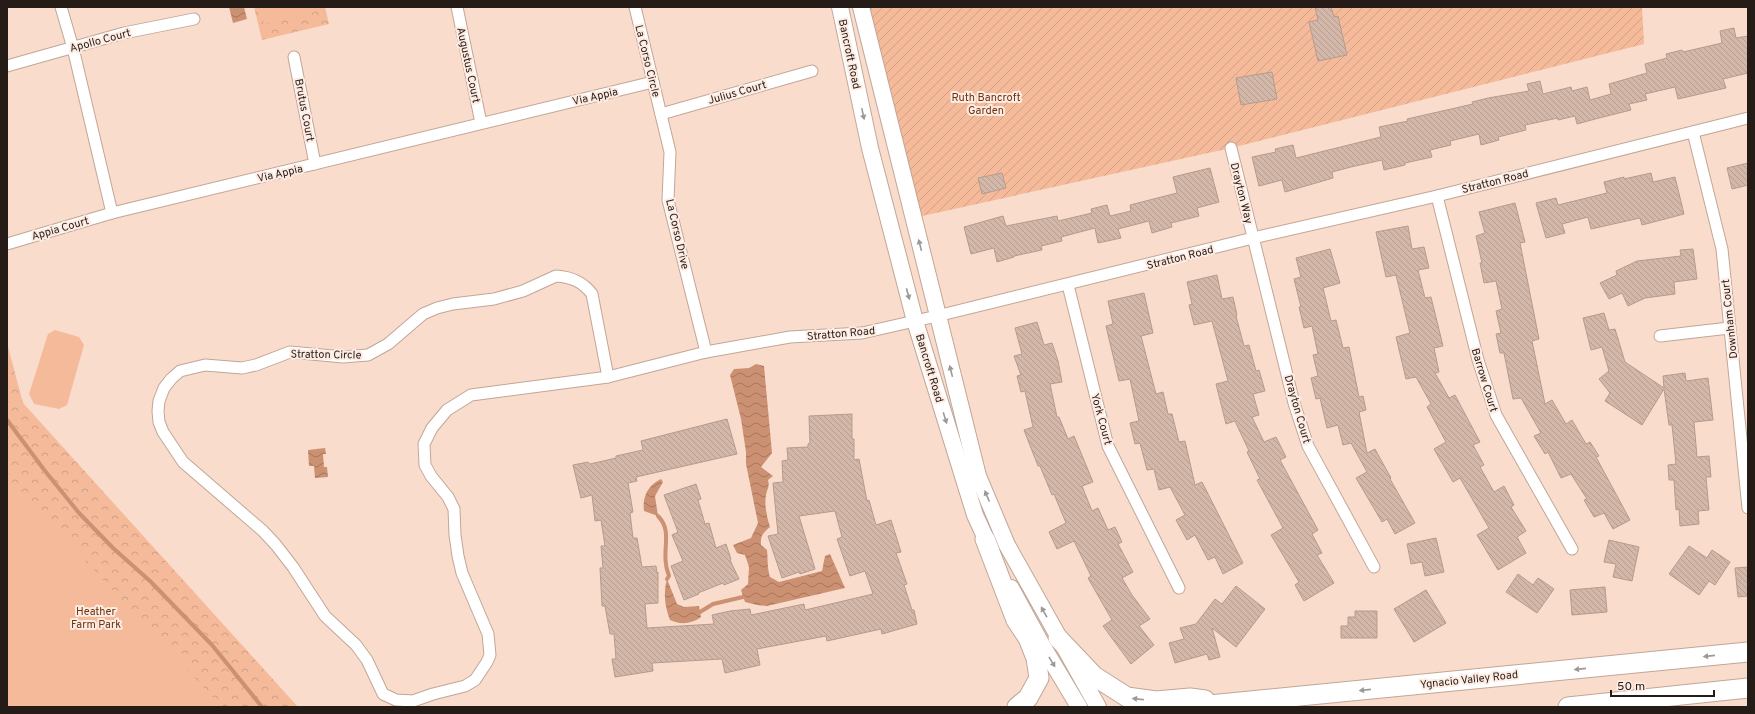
<svg xmlns="http://www.w3.org/2000/svg" width="1755" height="714" viewBox="0 0 1755 714" font-family="Overpass,sans-serif">
<defs>
<pattern id="park-crowns" width="20" height="18" patternUnits="userSpaceOnUse"><rect width="20" height="18" fill="#f4ba9a"/><path d="M2 6a3 3 0 1 1 6 0M12 15a3 3 0 1 1 6 0" fill="none" stroke="#d19f84"/></pattern>
<pattern id="garden-furrows" width="10" height="10" patternUnits="userSpaceOnUse"><rect width="10" height="10" fill="#f4ba9a"/><path d="M-1 1l2-2M0 10L10 0M9 11l2-2" fill="none" stroke="#d19f84"/></pattern>
<pattern id="water-waves" width="16" height="10" patternUnits="userSpaceOnUse"><rect width="16" height="10" fill="#cc9172"/><path d="M0 5q4-4 8 0t8 0" fill="none" stroke="#a5765d"/></pattern>
<pattern id="building-back-hatch" width="6" height="6" patternUnits="userSpaceOnUse"><rect width="6" height="6" fill="#d3b7a9"/><path d="M-1 5l2 2M0 0l6 6M5-1l2 2" fill="none" stroke="#b59d91"/></pattern>
</defs>
<rect width="100%" height="100%" fill="#fadccd"/>
<g fill="url(#park-crowns)">
<polygon points="254,7 325,7 329,24 262,40"/>
<polygon points="7,343 23,403 298,707 7,707"/>
</g>
<polygon fill="url(#garden-furrows)" points="861,7 1642,7 1644,44 1231,148 913,218"/>
<g fill="#f4ba9a">
<polygon points="260,7 283,7 286,19 264,24"/>
<polygon points="290,7 314,7 315,12 293,18"/>
<polygon points="55,330 79,337 84,345 67,405 59,409 34,404 29,394 48,334"/>
<polygon points="7,477 222,707 7,707"/>
</g>
<g fill="url(#water-waves)">
<polygon points="229,7 244,7 247,19 233,23"/>
<path d="M756 364 764 366 772 453 761 467 773 476 768 480C770 487 767 489 766 495 764 505 767 517 770 527 763 533 760 536 761 545L767 550C768 560 767 567 770 577L779 582 822 571 825 556 830 554 845 588 767 606 757 605 745 602 741 590 748 584 749 567 745 555 737 553 733 545 751 538 758 523 746 464V452L741 419 730 375 734 369 749 368Z"/>
<polygon points="325,448 326,454 323,454 324,467 327,467 328,477 315,478 314,466 309,466 308,450"/>
<path d="M661 479 663 482 655 496 658 516 644 511C642 497 648 485 661 479Z"/>
<path d="M667 579 677 604 684 607 699 606 701 617C692 624 680 625 670 620 665 607 663 593 667 579Z"/>
</g>
<g fill="none" stroke-linecap="round" stroke-linejoin="round">
<g stroke="#cc9172" stroke-width="4">
<polyline points="7,420 45,471 79,513 113,548 150,581 212,645 262,707"/>
<path d="M658 516C672 530 663 547 666 564 666 568 668 572 669 576L667 579"/>
<polyline points="700,612 713,604 743,597"/>
</g>
</g>
<g fill="url(#building-back-hatch)" stroke="#b69b8c">
<polygon points="1315,7 1331,7 1334,17 1338,16 1347,55 1318,61 1309,22 1318,20"/>
<polygon points="1734,28 1736,38 1748,36 1748,73 1723,79 1726,88 1678,99 1675,87 1645,94 1647,100 1629,104 1631,110 1599,118 1577,124 1575,116 1558,120 1558,118 1525,125 1526,130 1498,137 1499,140 1481,145 1479,134 1450,141 1451,145 1430,150 1432,157 1405,163 1405,165 1384,170 1382,160 1351,167 1332,172 1333,178 1285,192 1282,180 1259,186 1252,157 1276,152 1275,149 1293,145 1296,158 1381,137 1379,127 1408,121 1407,119 1473,104 1472,102 1488,98 1529,91 1527,84 1540,81 1543,94 1571,87 1572,91 1587,87 1590,100 1611,94 1609,84 1647,73 1645,64 1667,58 1666,54 1682,50 1683,52 1722,43 1720,31"/>
<polygon points="1272,72 1277,99 1241,105 1236,78"/>
<polygon points="1748,163 1748,185 1732,189 1727,168"/>
<polygon points="1210,168 1219,202 1197,208 1199,216 1171,223 1172,227 1152,233 1149,221 1118,229 1121,238 1098,243 1095,228 1061,237 1062,241 1041,246 1042,250 1014,256 1014,257 997,262 994,248 971,254 964,227 1003,216 1006,226 1057,216 1058,221 1092,213 1091,209 1107,205 1110,216 1131,211 1130,205 1177,193 1173,177"/>
<polygon points="1002,173 1006,188 982,194 978,178"/>
<polygon points="1651,173 1653,182 1675,177 1684,214 1642,225 1640,218 1591,229 1588,217 1562,224 1565,233 1546,238 1536,203 1556,198 1558,205 1607,193 1604,182 1624,177 1624,179"/>
<polygon points="1515,203 1525,242 1520,243 1539,339 1532,341 1545,404 1552,400 1566,424 1572,420 1586,444 1590,442 1599,456 1596,457 1630,520 1613,529 1604,513 1594,517 1584,500 1587,499 1571,474 1561,478 1548,452 1545,454 1534,436 1541,433 1521,398 1513,399 1504,353 1500,353 1496,334 1501,333 1496,311 1502,309 1496,281 1484,283 1480,263 1482,263 1476,236 1485,233 1479,212"/>
<polygon points="1408,226 1412,249 1424,247 1429,268 1418,270 1425,298 1431,297 1443,346 1434,348 1439,372 1435,373 1449,398 1455,395 1480,442 1473,445 1484,465 1480,467 1494,492 1504,486 1514,505 1511,507 1526,531 1517,537 1526,553 1498,570 1477,535 1489,528 1460,478 1453,482 1434,449 1446,442 1427,407 1431,404 1416,377 1406,379 1396,337 1410,333 1396,275 1386,277 1376,232"/>
<polygon points="1330,249 1340,283 1323,288 1331,321 1336,320 1343,348 1349,347 1359,397 1363,396 1366,410 1359,412 1367,453 1375,449 1391,478 1390,479 1415,523 1395,534 1387,519 1382,522 1356,478 1367,472 1351,443 1343,445 1338,425 1327,428 1320,398 1316,399 1311,378 1318,376 1313,355 1318,354 1312,326 1304,328 1299,307 1301,307 1294,279 1301,277 1296,258"/>
<polygon points="1693,249 1697,279 1674,282 1675,294 1645,298 1628,306 1622,293 1609,299 1600,283 1617,275 1616,271 1637,261 1681,256 1680,250"/>
<polygon points="1217,275 1222,299 1233,297 1237,315 1236,316 1244,346 1249,345 1256,371 1259,370 1265,391 1253,394 1259,415 1252,417 1264,442 1276,437 1286,457 1280,460 1318,530 1312,534 1322,553 1317,555 1334,583 1304,601 1295,585 1299,582 1271,535 1283,528 1257,480 1260,479 1247,452 1249,451 1235,421 1226,424 1216,384 1228,381 1212,321 1194,325 1189,305 1192,304 1187,282"/>
<polygon points="1144,293 1153,333 1141,336 1156,394 1163,392 1168,414 1172,414 1179,442 1185,441 1195,485 1202,482 1243,563 1223,574 1215,557 1208,560 1195,535 1187,540 1176,520 1185,515 1170,487 1159,490 1154,469 1147,470 1140,443 1135,444 1130,423 1139,421 1130,379 1119,381 1106,326 1113,324 1108,301"/>
<polygon points="1604,313 1609,330 1615,329 1625,362 1664,388 1663,376 1685,373 1686,381 1708,378 1713,420 1694,422 1697,457 1709,456 1711,477 1706,477 1709,510 1698,511 1699,524 1680,526 1679,509 1676,510 1674,480 1669,480 1668,465 1676,464 1672,425 1669,425 1664,389 1642,425 1605,401 1610,393 1599,379 1609,371 1602,347 1591,350 1583,318"/>
<polygon points="1037,322 1044,345 1052,343 1058,361 1062,382 1050,384 1057,417 1059,417 1068,439 1074,436 1093,482 1082,486 1092,511 1098,508 1108,530 1115,527 1122,542 1118,544 1133,572 1122,578 1132,595 1150,619 1139,626 1154,645 1131,664 1103,626 1112,620 1088,578 1091,576 1074,541 1057,549 1049,532 1066,523 1054,494 1052,495 1040,466 1038,466 1024,430 1033,427 1025,391 1021,392 1017,376 1021,375 1014,356 1022,354 1015,328"/>
<polygon points="852,414 852,439 854,439 854,460 859,459 867,501 869,500 876,525 891,520 901,552 896,553 907,584 904,585 912,610 914,610 917,624 882,634 881,629 827,641 826,636 757,649 760,665 725,673 722,659 652,663 653,671 615,677 612,659 616,659 614,634 610,634 605,606 602,606 600,568 603,568 601,546 605,546 601,520 595,521 592,495 581,498 573,465 588,462 590,464 616,458 616,456 643,450 641,441 727,419 737,454 636,477 637,481 628,483 633,512 630,513 633,538 637,538 642,567 656,566 657,573 658,572 658,603 645,604 647,628 714,624 712,615 730,611 750,609 751,615 804,604 805,610 873,594 865,571 850,576 837,539 842,537 835,511 799,516 815,569 800,574 799,572 782,578 768,536 778,534 773,483 783,482 782,461 788,460 787,448 808,447 808,444 810,443 809,416"/>
<polygon points="696,484 701,499 698,500 705,524 709,523 716,548 726,544 731,559 730,560 739,579 724,585 723,583 698,593 699,594 684,600 671,566 683,561 672,535 678,532 664,495"/>
<polygon points="1436,538 1444,572 1425,576 1422,562 1411,564 1407,544"/>
<polygon points="1609,540 1639,547 1632,581 1613,577 1616,564 1604,562"/>
<polygon points="1689,546 1707,558 1712,550 1730,562 1715,585 1709,581 1699,595 1669,574"/>
<polygon points="1748,567 1748,596 1738,597 1735,568"/>
<polygon points="1518,574 1533,585 1538,578 1554,589 1537,613 1506,592"/>
<polygon points="1236,586 1265,609 1236,647 1212,628 1220,657 1209,660 1207,654 1175,663 1169,643 1184,639 1180,628 1196,624 1215,599 1222,604"/>
<polygon points="1605,587 1607,612 1572,615 1570,590"/>
<polygon points="1426,590 1446,623 1414,642 1394,609"/>
<polygon points="1355,611 1377,611 1377,638 1341,638 1341,626 1348,626 1348,617 1355,617"/>
</g>
<g fill="none" stroke-linecap="round" stroke-linejoin="round">
<defs>
<g id="minor">
<polyline points="61,7 73,48 112,213"/>
<polyline points="457,7 481,123"/>
<polyline points="635,7 670,152 668,200 706,352"/>
<polyline points="294,57 315,164"/>
<polyline points="7,66 124,33 194,19"/>
<polyline points="661,114 812,71"/>
<polyline points="1693,132 1722,249 1748,508"/>
<polyline points="1231,148 1294,403 1308,446 1374,567"/>
<polyline points="1437,196 1478,360 1496,415 1572,549"/>
<polyline points="7,244 112,213 653,82"/>
<path d="M556 276C572 277 583 282 592 294L608 377 471 395 447 410 432 428 424 444 425 465 431 476 448 497 454 509 455 535 458 556 462 573 488 634 490 655 487 662 475 680 465 686 433 694 413 701 396 700 383 694 367 660 356 645 325 616 293 567 276 545 263 531 183 462 163 432 159 422 158 411 159 401 164 388 171 379 180 371 205 365 242 368 256 365 290 352 343 357 368 355 388 344 423 314 437 308 453 304 494 299 523 291Z"/>
<polyline points="1068,285 1108,446 1179,588"/>
<polyline points="1660,336 1729,328"/>
<polyline points="608,377 706,352 790,337 862,333 937,316 1253,238 1437,196 1748,118"/>
</g>
<g id="secondary">
<polyline points="840,7 870,148 915,321 975,515 991,550"/>
<polyline points="861,7 978,476 1007,545 1098,707"/>
<polyline points="1011,588 1042,645 1079,707"/>
</g>
<g id="trunk">
<polyline points="985,539 1016,620 1028,638 1036,658 1039,678 1028,698 1017,707"/>
<polyline points="1058,638 1094,676 1127,697 1156,701 1190,698 1205,700"/>
<polyline points="1189,707 1748,652"/>
<polyline points="1568,707 1748,688"/>
</g>
</defs>
<use href="#minor" stroke="#c1a697" stroke-width="13"/>
<use href="#secondary" stroke="#c1a697" stroke-width="18"/>
<use href="#trunk" stroke="#c1a697" stroke-width="21"/>
<use href="#minor" stroke="#fff" stroke-width="11"/>
<use href="#secondary" stroke="#fff" stroke-width="16"/>
<use href="#trunk" stroke="#fff" stroke-width="19"/>
</g>
<defs><path id="oneway-solid" d="M-6-.8H1V-3.2L6.5 0L1 3.2V.8H-6Z"/></defs>
<g fill="#9d9997">
<use href="#oneway-solid" transform="translate(863 114) rotate(78)"/>
<use href="#oneway-solid" transform="translate(920 245) rotate(-104)"/>
<use href="#oneway-solid" transform="translate(908 294) rotate(75)"/>
<use href="#oneway-solid" transform="translate(951 371) rotate(-104)"/>
<use href="#oneway-solid" transform="translate(945 418) rotate(73)"/>
<use href="#oneway-solid" transform="translate(987 496) rotate(-113)"/>
<use href="#oneway-solid" transform="translate(1044 612) rotate(-119)"/>
<use href="#oneway-solid" transform="translate(1709 656) rotate(174)"/>
<use href="#oneway-solid" transform="translate(1052 662) rotate(59)"/>
<use href="#oneway-solid" transform="translate(1580 669) rotate(174)"/>
<use href="#oneway-solid" transform="translate(1365 690) rotate(174)"/>
<use href="#oneway-solid" transform="translate(1138 699) rotate(-173)"/>
</g>
<g text-anchor="middle" stroke-width="4" stroke-linejoin="round" paint-order="stroke">
<g font-size="11" fill="#261c17" stroke="#feece3">
<text transform="translate(100 40) rotate(-15)" y="4">Apollo Court</text>
<text transform="translate(850 54) rotate(78)" y="4">Bancroft Road</text>
<text transform="translate(648 61) rotate(76)" y="4">La Corso Circle</text>
<text transform="translate(469 65) rotate(78)" y="4">Augustus Court</text>
<text transform="translate(737 92) rotate(-16)" y="4">Julius Court</text>
<text transform="translate(595 96) rotate(-13)" y="4">Via Appia</text>
<text transform="translate(305 110) rotate(79)" y="4">Brutus Court</text>
<text transform="translate(280 173) rotate(-13)" y="4">Via Appia</text>
<text transform="translate(1495 181) rotate(-14)" y="4">Stratton Road</text>
<text transform="translate(1242 193) rotate(76)" y="4">Drayton Way</text>
<text transform="translate(60 228) rotate(-16)" y="4">Appia Court</text>
<text transform="translate(678 234) rotate(77)" y="4">La Corso Drive</text>
<text transform="translate(1180 257) rotate(-14)" y="4">Stratton Road</text>
<text transform="translate(1729 319) rotate(-96)" y="4">Downham Court</text>
<text transform="translate(841 333) rotate(-5)" y="4">Stratton Road</text>
<text transform="translate(326 354) rotate(1)" y="4">Stratton Circle</text>
<text transform="translate(930 368) rotate(73)" y="4">Bancroft Road</text>
<text transform="translate(1485 380) rotate(73)" y="4">Barrow Court</text>
<text transform="translate(1298 409) rotate(74)" y="4">Drayton Court</text>
<text transform="translate(1102 419) rotate(75)" y="4">York Court</text>
<text transform="translate(1469 679) rotate(-6)" y="4">Ygnacio Valley Road</text>
</g>
<g font-size="11" fill="#6b3310" stroke="#feece3">
<text x="986" y="101">Ruth Bancroft<tspan x="986" dy="13">Garden</tspan></text>
<text x="96" y="615">Heather<tspan x="96" dy="13">Farm Park</tspan></text>
</g>
</g>
<rect width="1755" height="714" fill="none" stroke="#261c17" stroke-width="16"/>
<path d="M1611 690v6h103v-6" fill="none" stroke="#261c17" stroke-width="2"/>
<text x="1617" y="690" font-size="12" fill="#261c17" stroke="#feece3" stroke-width="3" paint-order="stroke">50 m</text>
</svg>
